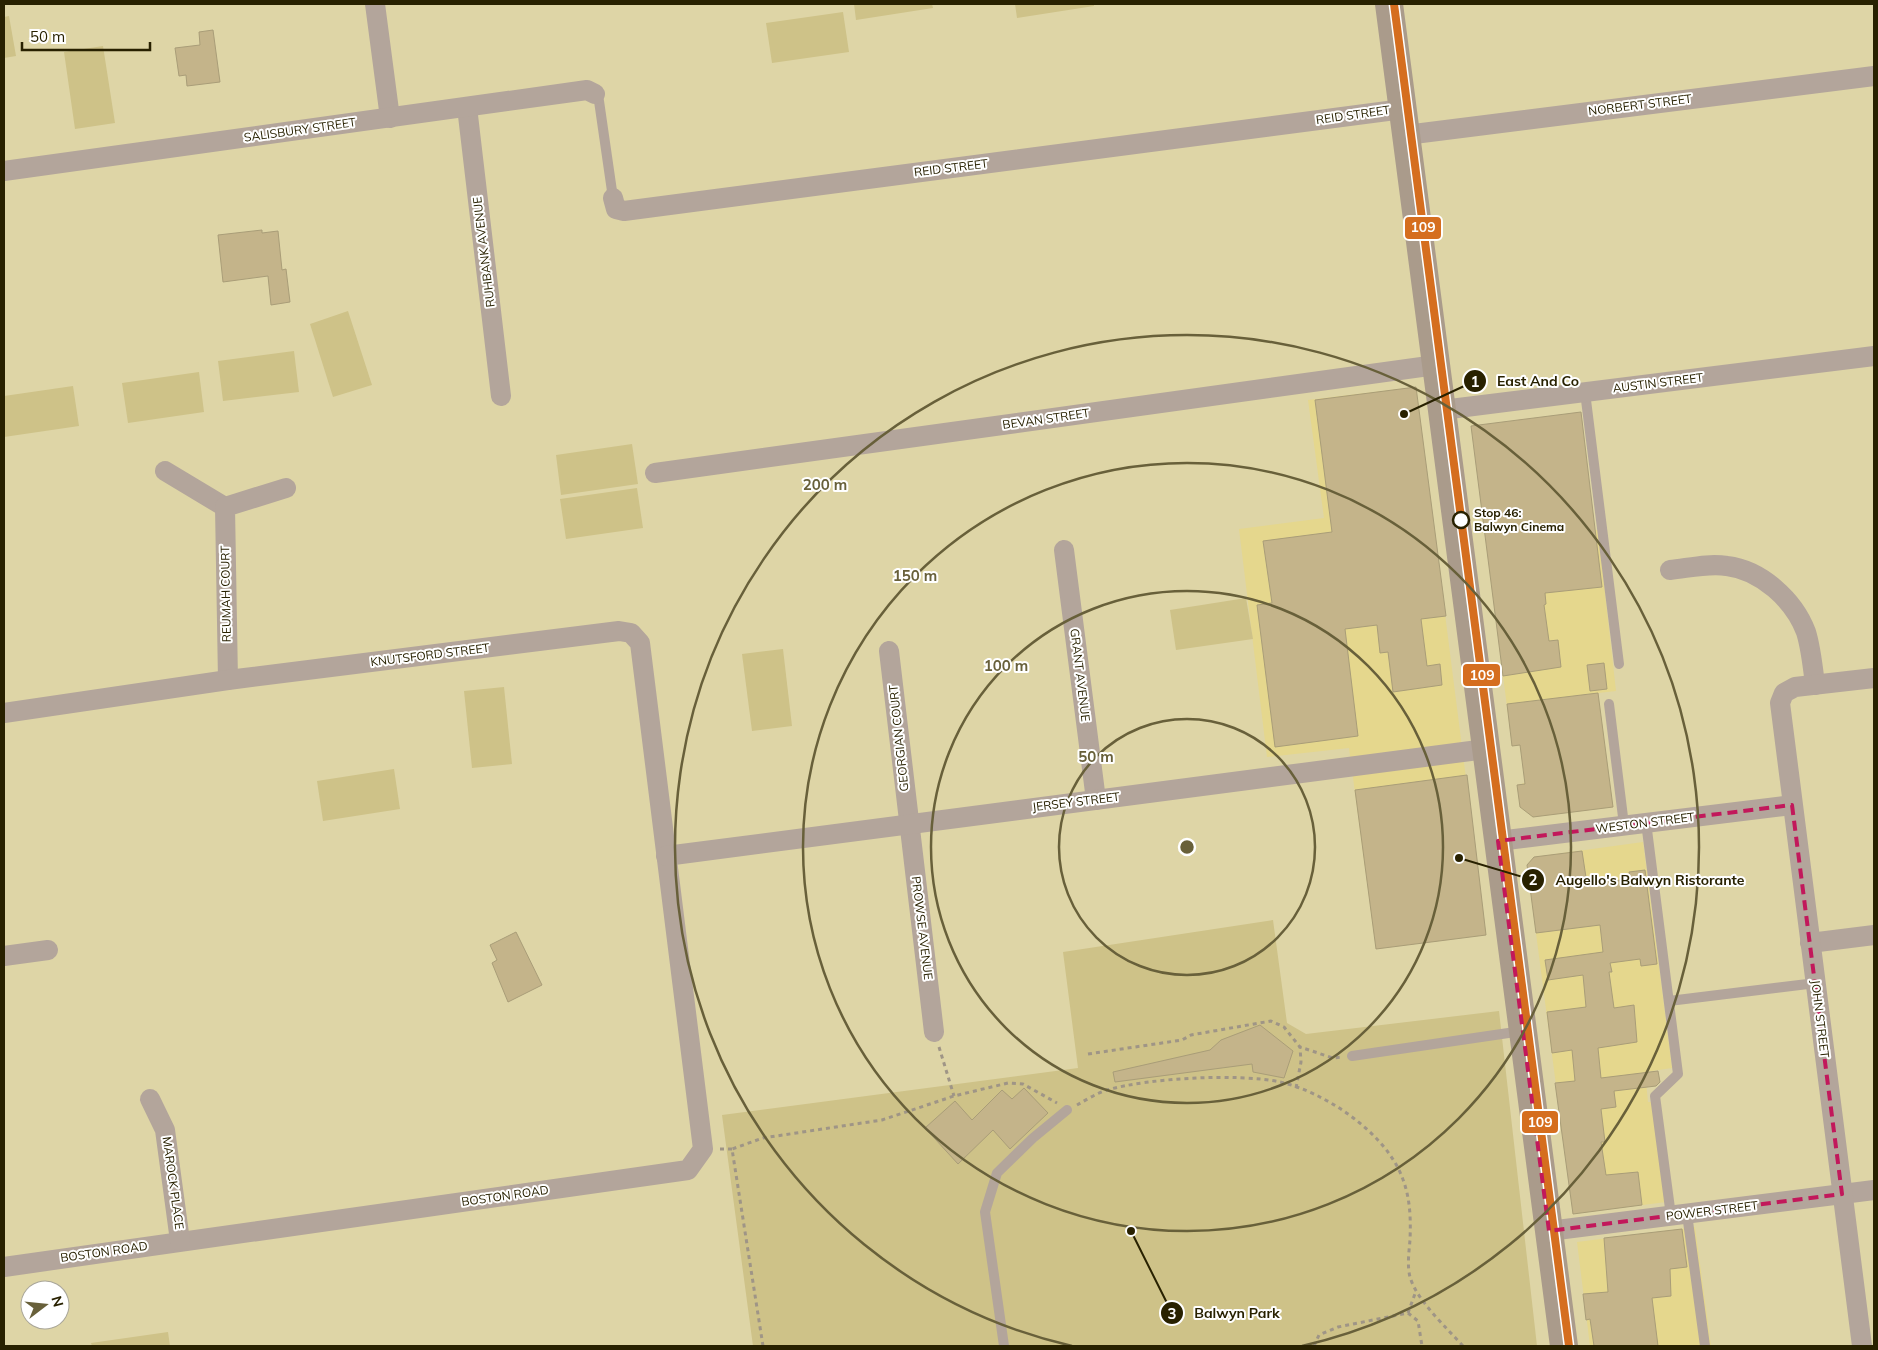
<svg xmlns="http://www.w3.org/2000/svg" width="1878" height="1350" viewBox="0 0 1878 1350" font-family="Mulish,sans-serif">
<rect width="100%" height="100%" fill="#ded5a6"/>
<g fill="#e5d78d">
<polygon points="1416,387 1486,935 1376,949 1349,748 1267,757 1239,529 1324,518 1308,400"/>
<polygon points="1598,530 1616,691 1598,693 1613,807 1533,817 1520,807 1517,785 1525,783 1520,745 1512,746 1486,542"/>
<polygon points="1643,842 1672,1068 1645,1072 1648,1102 1653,1102 1666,1202 1573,1214 1527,865 1534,857"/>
<polygon points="1695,1227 1711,1346 1590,1346 1577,1242"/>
</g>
<g fill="#cec288">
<polygon points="854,4 932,4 933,8 856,20"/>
<polygon points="1015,4 1094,4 1094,6 1017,18"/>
<polygon points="843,12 849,52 772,63 766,23"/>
<polygon points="9,16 16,56 4,58 4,17"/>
<polygon points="103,46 115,123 75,129 64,52"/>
<polygon points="348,311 372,385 333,397 310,324"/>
<polygon points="294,351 299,392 223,401 218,361"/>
<polygon points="199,372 204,412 128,423 122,383"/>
<polygon points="73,386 79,426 4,437 4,396"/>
<polygon points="632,444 638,484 561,495 556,455"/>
<polygon points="637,488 643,528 566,539 560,499"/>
<polygon points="1246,598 1253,639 1176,650 1170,610"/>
<polygon points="783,649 792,726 752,731 742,654"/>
<polygon points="504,687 512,764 472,768 464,691"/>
<polygon points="394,769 400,809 323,821 317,781"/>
<polygon points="1273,920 1287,1023 1306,1034 1499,1011 1537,1346 753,1346 722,1115 1078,1068 1063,952"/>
<polygon points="168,1332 170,1346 92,1346 91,1343"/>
</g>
<g fill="#c4b48a" stroke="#a99d78">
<polygon points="213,30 220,82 187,86 186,75 179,76 175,48 200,45 199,32"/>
<polygon points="262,230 262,233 278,231 282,270 286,269 290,302 271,305 268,276 223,282 218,235"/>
<polygon points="1416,387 1446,616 1421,619 1427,666 1440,664 1442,685 1393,692 1388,652 1380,653 1377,625 1345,629 1358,736 1275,747 1257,605 1272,603 1263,541 1332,532 1315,400"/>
<polygon points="1581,412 1602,587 1545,593 1546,604 1544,605 1549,641 1558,640 1561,667 1503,676 1471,426"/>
<polygon points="1604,663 1607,689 1590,691 1587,665"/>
<polygon points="1598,693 1613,807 1533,817 1520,807 1517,785 1525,784 1520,745 1512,746 1507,704"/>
<polygon points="1467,775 1486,935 1376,949 1355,790"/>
<polygon points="1582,851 1587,884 1630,879 1629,872 1645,870 1657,964 1641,966 1640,959 1610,963 1612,972 1609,972 1614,1008 1634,1005 1637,1042 1598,1048 1601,1078 1658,1071 1660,1082 1656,1086 1614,1091 1616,1107 1601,1109 1605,1142 1601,1142 1606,1175 1638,1172 1642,1205 1573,1214 1555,1083 1575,1081 1572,1050 1552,1053 1547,1012 1586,1007 1583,975 1548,980 1545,960 1603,952 1600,925 1536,933 1527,865 1534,857"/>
<polygon points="516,932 542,985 508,1002 492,963 497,960 490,945"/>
<polygon points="1260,1025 1293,1051 1284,1078 1253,1072 1252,1064 1115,1082 1113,1072 1210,1050 1221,1040"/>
<polygon points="1024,1088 1048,1113 1010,1149 993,1130 958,1164 925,1128 955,1101 972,1120 1002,1090 1012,1099"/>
<polygon points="1682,1229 1687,1267 1670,1269 1671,1296 1652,1298 1658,1346 1594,1346 1590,1319 1586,1320 1583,1294 1608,1292 1604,1238"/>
</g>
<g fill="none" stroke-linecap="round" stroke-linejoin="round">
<g stroke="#9f9586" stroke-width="3" stroke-dasharray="4 4" stroke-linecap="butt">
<polyline points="939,1047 954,1096"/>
<polyline points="1088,1054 1182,1040 1191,1035 1271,1021 1284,1027 1300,1047 1333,1058 1341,1057"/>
<polyline points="1296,1088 1301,1062 1300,1047"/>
<path d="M1077 1105C1086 1100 1097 1093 1107 1090 1149 1078 1238 1073 1280 1082 1324 1092 1379 1129 1399 1170 1410 1193 1411 1215 1410 1240 1409 1252 1407 1265 1410 1277 1417 1301 1447 1328 1463 1346"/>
<polyline points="720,1149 732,1149"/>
<polyline points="1408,1313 1418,1321 1422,1346"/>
<polyline points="763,1346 732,1149 763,1138 882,1120 954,1096 1008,1083 1023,1084 1057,1103"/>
<polyline points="1314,1346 1319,1335 1338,1327 1408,1313 1416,1291"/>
</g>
<g stroke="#b3a59b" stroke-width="10">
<polyline points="595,94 599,101 613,198"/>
<polyline points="1585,392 1619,664"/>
<polyline points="1609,704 1624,825"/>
<polyline points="1646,822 1678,1074 1655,1096 1671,1216"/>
<polyline points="1669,1001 1816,983"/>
<polyline points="1352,1056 1522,1031"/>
<polyline points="1687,1214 1705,1346"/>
<polyline points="1004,1346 985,1212 997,1173 1033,1138 1067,1110"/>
</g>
<g stroke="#b3a59b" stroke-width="20">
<polyline points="375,4 390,118"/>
<polyline points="467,107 501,396"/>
<polyline points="1406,135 1874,76"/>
<polyline points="4,171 587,90 595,94"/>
<polyline points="613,198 616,209 624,211 1403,109"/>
<polyline points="1442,410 1874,356"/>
<polyline points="165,471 225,507"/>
<polyline points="655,473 1436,365"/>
<polyline points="1064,550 1096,800"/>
<path d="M1670 570C1689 568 1708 563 1727 566 1761 570 1794 600 1806 632 1811 648 1813 668 1815 685"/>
<polyline points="889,651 934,1032"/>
<polyline points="228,680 225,507 286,488"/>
<polyline points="4,713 228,680 619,631 631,633 640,643 703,1149 688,1170 4,1267"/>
<polyline points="1498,841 1792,805"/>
<polyline points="666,856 1486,749"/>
<polyline points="1810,943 1874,935"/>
<polyline points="4,956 48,950"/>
<polyline points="150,1099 165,1130 180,1241"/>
<polyline points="1549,1231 1874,1190"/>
<polyline points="1862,1346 1780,703 1784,693 1795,687 1874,678"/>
</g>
<polyline stroke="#aa9b8b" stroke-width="28" points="1389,4 1564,1346"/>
<defs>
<polyline id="tram-1" points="1394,4 1569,1346"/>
</defs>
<use href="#tram-1" stroke="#fff" stroke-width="11"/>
<use href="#tram-1" stroke="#d56e1f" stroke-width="8"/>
</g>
<path fill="none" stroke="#c2185b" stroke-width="4" stroke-dasharray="10 6" stroke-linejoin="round" d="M1792 805 1842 1194 1549 1231 1498 841Z"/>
<g fill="none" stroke="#68603a" stroke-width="2.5">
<circle cx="1187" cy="847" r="128"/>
<circle cx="1187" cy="847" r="256"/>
<circle cx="1187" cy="847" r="384"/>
<path d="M1072 1346A512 512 0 1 1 1302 1346"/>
</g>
<circle fill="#fff" stroke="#282100" stroke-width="2.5" cx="1461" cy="520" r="8"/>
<g text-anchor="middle" stroke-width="4" stroke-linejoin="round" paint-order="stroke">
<g font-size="12" fill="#282100" stroke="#fff">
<text transform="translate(1640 105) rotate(-7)" y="4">NORBERT STREET</text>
<text transform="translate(1353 115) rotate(-8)" y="4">REID STREET</text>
<text transform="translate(300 130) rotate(-8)" y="4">SALISBURY STREET</text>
<text transform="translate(951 168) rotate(-7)" y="4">REID STREET</text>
<text transform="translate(484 252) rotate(-97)" y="4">RUHBANK AVENUE</text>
<text transform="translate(1658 383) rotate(-7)" y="4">AUSTIN STREET</text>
<text transform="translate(1046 419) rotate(-8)" y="4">BEVAN STREET</text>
<text transform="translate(226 594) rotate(-91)" y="4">REUMAH COURT</text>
<text transform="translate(430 655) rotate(-7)" y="4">KNUTSFORD STREET</text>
<text transform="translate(1080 675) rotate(83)" y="4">GRANT AVENUE</text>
<text transform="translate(899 738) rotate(-96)" y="4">GEORGIAN COURT</text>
<text transform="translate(1076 802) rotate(-7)" y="4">JERSEY STREET</text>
<text transform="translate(1645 823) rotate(-7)" y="4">WESTON STREET</text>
<text transform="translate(922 928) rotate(83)" y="4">PROWSE AVENUE</text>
<text transform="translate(1820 1019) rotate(83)" y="4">JOHN STREET</text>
<text transform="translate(173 1183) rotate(82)" y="4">MAROCK PLACE</text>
<text transform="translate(505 1196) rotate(-8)" y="4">BOSTON ROAD</text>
<text transform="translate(1712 1211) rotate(-7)" y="4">POWER STREET</text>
<text transform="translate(104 1252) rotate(-8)" y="4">BOSTON ROAD</text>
</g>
<g font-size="12" font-weight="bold" fill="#282100" stroke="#fff" text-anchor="start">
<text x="1474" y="517">Stop 46:<tspan x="1474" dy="14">Balwyn Cinema</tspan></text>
</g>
</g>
<circle cx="1187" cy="847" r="8" fill="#68603a" stroke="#fff" stroke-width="2.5"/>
<g font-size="15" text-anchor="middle" font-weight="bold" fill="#68603a" stroke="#fff" stroke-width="4" stroke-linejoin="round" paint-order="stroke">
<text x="825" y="490">200 m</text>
<text x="915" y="581">150 m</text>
<text x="1006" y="671">100 m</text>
<text x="1096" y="762">50 m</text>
</g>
<path fill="none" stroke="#282100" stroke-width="2" d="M1404 414L1475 381M1459 858L1533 880M1131 1231L1172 1313"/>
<g fill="#282100" stroke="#fff" stroke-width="2">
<circle cx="1404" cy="414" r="5"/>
<circle cx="1459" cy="858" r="5"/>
<circle cx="1131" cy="1231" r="5"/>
<circle cx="1475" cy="381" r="12"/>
<circle cx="1533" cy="880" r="12"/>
<circle cx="1172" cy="1313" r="12"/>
</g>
<g font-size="15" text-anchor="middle" font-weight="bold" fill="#fff">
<text x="1475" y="387">1</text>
<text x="1533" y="885">2</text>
<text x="1172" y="1319">3</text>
</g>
<g font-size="14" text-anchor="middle" font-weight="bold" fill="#282100" stroke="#fff" stroke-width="4" stroke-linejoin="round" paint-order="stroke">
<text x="1538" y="386">East And Co</text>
<text x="1650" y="885">Augello's Balwyn Ristorante</text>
<text x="1237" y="1318">Balwyn Park</text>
</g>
<g stroke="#fff" stroke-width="2">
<rect x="1404" y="216" width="38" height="24" rx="5" fill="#d56e1f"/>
<rect x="1462" y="663" width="39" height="24" rx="5" fill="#d56e1f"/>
<rect x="1521" y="1110" width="38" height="24" rx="5" fill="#d56e1f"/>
</g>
<g font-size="14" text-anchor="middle" font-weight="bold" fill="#fff">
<text x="1423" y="232">109</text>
<text x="1482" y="680">109</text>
<text x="1540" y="1127">109</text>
</g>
<rect width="1878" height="1350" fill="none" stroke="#282100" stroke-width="10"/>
<g transform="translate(45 1305) rotate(74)"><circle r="24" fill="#ffffff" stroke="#a9a699"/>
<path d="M0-4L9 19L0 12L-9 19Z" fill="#68603a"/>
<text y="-8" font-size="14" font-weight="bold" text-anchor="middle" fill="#282100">N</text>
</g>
<path d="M22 42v8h128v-8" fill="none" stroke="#282100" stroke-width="2.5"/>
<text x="30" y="42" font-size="15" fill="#282100" stroke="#ffffff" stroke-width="4" paint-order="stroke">50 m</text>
</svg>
